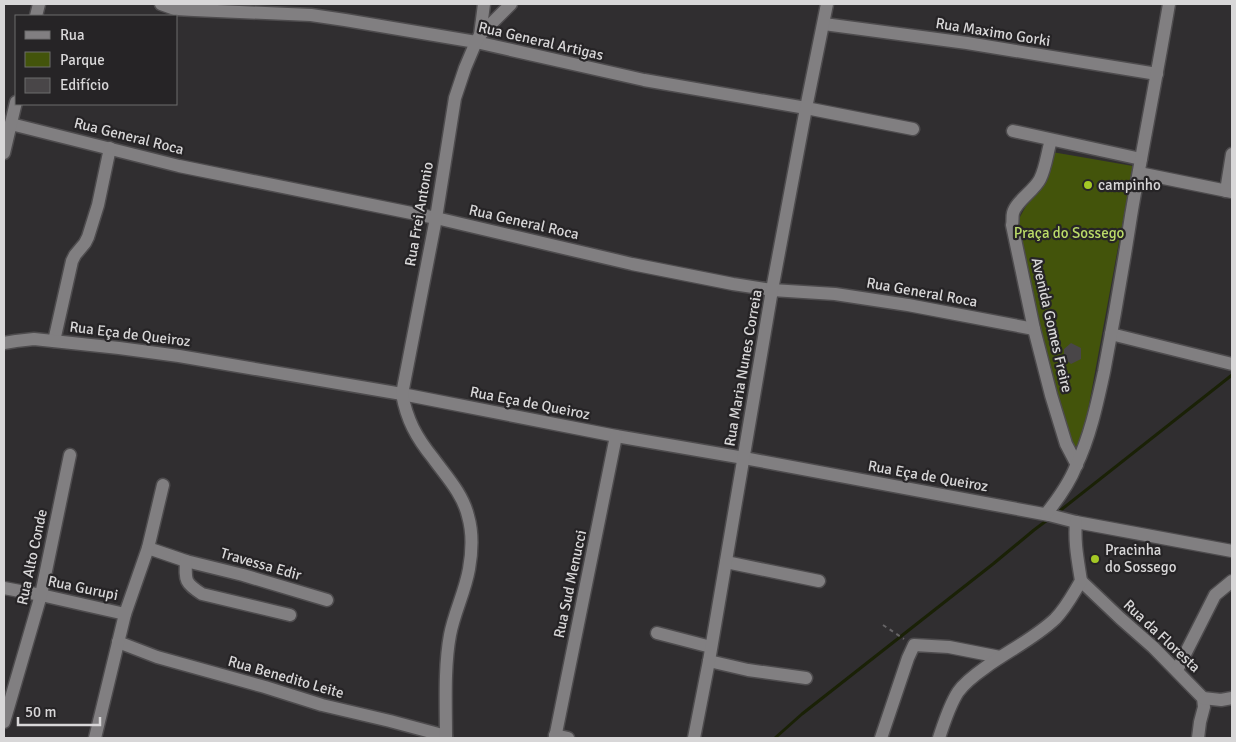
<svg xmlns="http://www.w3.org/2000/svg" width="1236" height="742" viewBox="0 0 1236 742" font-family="Signika,sans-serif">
<rect width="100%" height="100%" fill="#302e30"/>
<polygon fill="#43540b" points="1052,152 1133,166 1086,421 1079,444 1074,448 1063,428 1016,224 1026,206 1037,192"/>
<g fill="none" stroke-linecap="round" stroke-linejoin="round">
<g stroke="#1a2106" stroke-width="3">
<polyline points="1057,513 1232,375"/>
<polyline points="775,738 802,714 993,564 1034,530 1050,518"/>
</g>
</g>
<polygon fill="#494648" points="1071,343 1081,348 1081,359 1071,364 1064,358 1064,349"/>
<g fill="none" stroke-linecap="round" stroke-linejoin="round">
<defs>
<g id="minor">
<polyline points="161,4 175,9 194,10 311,15 345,20 476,42 644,80 806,108 913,129"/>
<polyline points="36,16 39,4"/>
<polyline points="824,24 967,43 1157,74"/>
<polyline points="480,35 484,4"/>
<polyline points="11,124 179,166 436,218 632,264 733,284 772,290 835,294 908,305 1034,329"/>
<polyline points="1013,131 1141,159"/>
<path d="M1051 140C1047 153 1046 167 1040 179 1034 191 1016 201 1013 213 1012 217 1013 221 1012 225L1034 329 1051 395 1066 444 1077 465"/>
<polyline points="4,153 16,102"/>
<polyline points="1139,173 1232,192"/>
<polyline points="1226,191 1232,154"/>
<polyline points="1111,334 1232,364"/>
<polyline points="54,341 72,261 75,255 85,243 88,237 98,205 110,148"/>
<polyline points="4,343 16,341 34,339 119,348 179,356 402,394 616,436 744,458 1049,515 1076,522 1232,551"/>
<path d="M1046 514C1058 499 1069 484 1076 466 1090 437 1097 404 1104 372 1114 320 1123 268 1131 216 1143 145 1157 75 1169 4"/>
<polyline points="148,548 186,561 243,575 327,600"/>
<path d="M186 561C185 581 185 583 202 594L290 615"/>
<polyline points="726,562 819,581"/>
<polyline points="1081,581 1120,618 1153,647 1203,698 1204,707 1200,722 1198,738"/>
<polyline points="4,588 41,595 125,614"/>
<polyline points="657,633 711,647"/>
<polyline points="118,642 157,657 265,687 322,705 390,721 446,736"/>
<polyline points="709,661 748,670 806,678"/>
<polyline points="1177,670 1215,595 1232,581"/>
<polyline points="1203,698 1221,700 1232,698"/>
<polyline points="4,722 41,595 70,455"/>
<polyline points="555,735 568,738"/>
<polyline points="95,738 125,614 148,548 163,485"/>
<path d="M446 738C446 706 444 667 450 635 454 613 465 592 469 569 472 552 473 533 468 516 463 494 446 476 433 458 416 437 407 420 402 394L436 218 455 98 465 68 476 42 480 35 511 4"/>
<polyline points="555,738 616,436"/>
<polyline points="694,738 709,661 772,290 806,108 827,4"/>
<polyline points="881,738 908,658 914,645 949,647 1000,657"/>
<path d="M939 738C944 723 949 706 958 692 965 682 976 674 986 667 1008 651 1035 638 1055 619 1066 608 1073 594 1081 581 1078 561 1074 542 1076 522"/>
</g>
</defs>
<use href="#minor" stroke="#4e4c4e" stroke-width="15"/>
<polyline stroke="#666466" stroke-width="2" stroke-dasharray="4 4" stroke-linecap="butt" points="883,625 904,639"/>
<use href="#minor" stroke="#817f81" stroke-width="12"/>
</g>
<g fill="#a4c825" stroke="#262426" stroke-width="2">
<circle cx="1088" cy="185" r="5"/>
<circle cx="1095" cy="559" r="5"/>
</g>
<g text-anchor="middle" stroke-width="4.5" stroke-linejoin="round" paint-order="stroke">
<g font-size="15" fill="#d8d7d8" stroke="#262426">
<text transform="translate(993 32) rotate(9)" y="5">Rua Maximo Gorki</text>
<text transform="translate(541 41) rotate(13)" y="5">Rua General Artigas</text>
<text transform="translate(129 136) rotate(14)" y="5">Rua General Roca</text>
<text transform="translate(419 214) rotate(-80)" y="5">Rua Frei Antonio</text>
<text transform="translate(524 222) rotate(13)" y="5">Rua General Roca</text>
<text transform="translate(922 292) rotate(10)" y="5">Rua General Roca</text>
<text transform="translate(1052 325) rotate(77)" y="5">Avenida Gomes Freire</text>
<text transform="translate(130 334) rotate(7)" y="5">Rua Eça de Queiroz</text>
<text transform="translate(743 368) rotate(-80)" y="5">Rua Maria Nunes Correia</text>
<text transform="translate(530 403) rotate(11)" y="5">Rua Eça de Queiroz</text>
<text transform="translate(928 476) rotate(10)" y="5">Rua Eça de Queiroz</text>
<text transform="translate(32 557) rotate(-78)" y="5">Rua Alto Conde</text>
<text transform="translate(261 564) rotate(16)" y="5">Travessa Edir</text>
<text transform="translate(570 584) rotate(-78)" y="5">Rua Sud Menucci</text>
<text transform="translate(83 588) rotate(12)" y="5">Rua Gurupi</text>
<text transform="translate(1162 636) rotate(43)" y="5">Rua da Floresta</text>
<text transform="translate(286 677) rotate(16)" y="5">Rua Benedito Leite</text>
</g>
<g font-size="15" fill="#d8d7d8" stroke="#262426" text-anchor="start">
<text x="1098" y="190">campinho</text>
<text x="1105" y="555">Pracinha<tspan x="1105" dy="17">do Sossego</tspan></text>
</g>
<g font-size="15" fill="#bada68" stroke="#262426">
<text x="1069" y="238">Praça do Sossego</text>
</g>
</g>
<rect width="1236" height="742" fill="none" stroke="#d8d7d8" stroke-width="10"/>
<rect x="15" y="15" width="162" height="90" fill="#262426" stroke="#6d6c6d"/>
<rect x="25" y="31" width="25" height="8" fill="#817f81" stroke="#6d6c6d"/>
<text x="60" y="40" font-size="15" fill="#d8d7d8">Rua</text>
<rect x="25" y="52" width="25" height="15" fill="#43540b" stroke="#6d6c6d"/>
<text x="60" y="65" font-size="15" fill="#d8d7d8">Parque</text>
<rect x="25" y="78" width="25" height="15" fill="#494648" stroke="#6d6c6d"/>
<text x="60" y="90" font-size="15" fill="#d8d7d8">Edifício</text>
<path d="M18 717v8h82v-8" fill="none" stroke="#d8d7d8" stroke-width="2.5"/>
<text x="25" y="717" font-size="15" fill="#d8d7d8" stroke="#262426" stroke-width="4" paint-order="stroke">50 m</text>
</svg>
